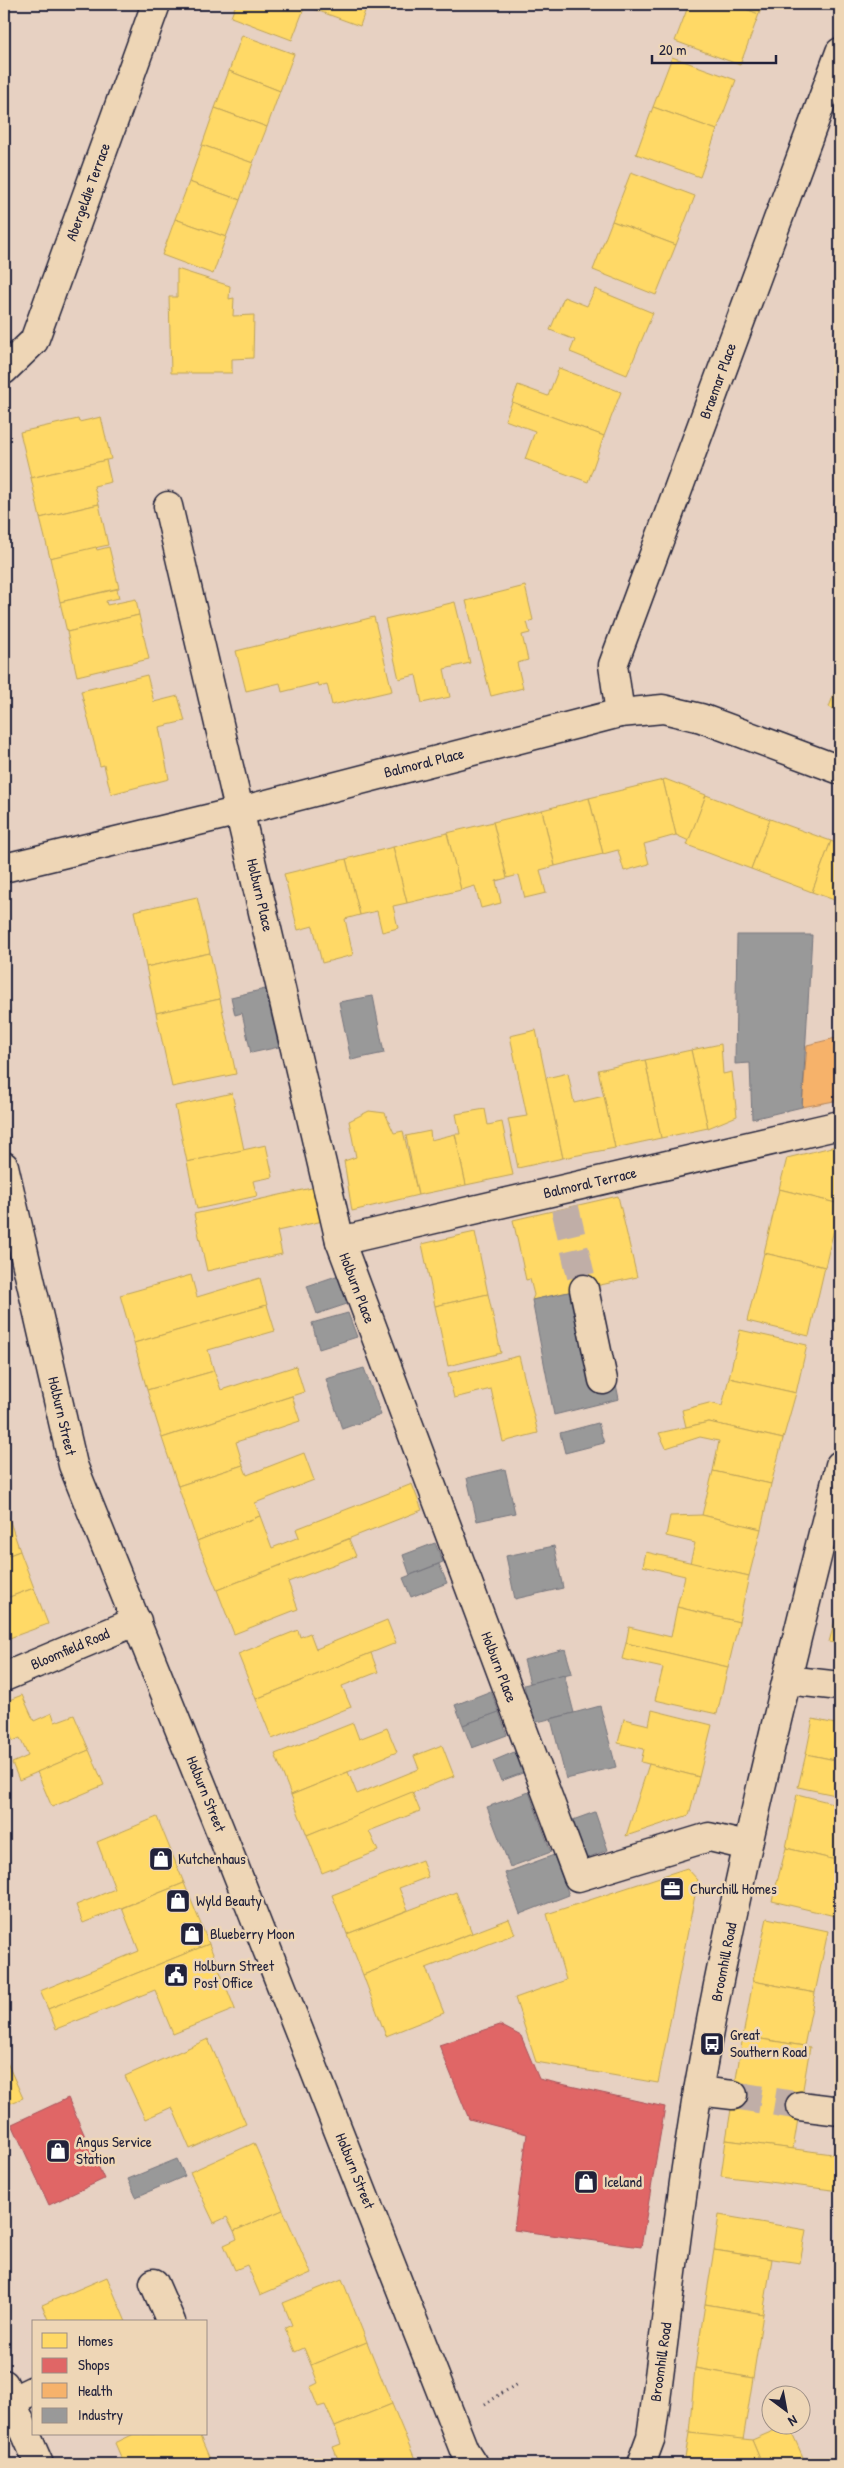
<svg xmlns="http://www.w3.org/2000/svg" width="844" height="2468" viewBox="0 0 844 2468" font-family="'Patrick Hand',sans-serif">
<rect width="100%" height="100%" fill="#e7d1c2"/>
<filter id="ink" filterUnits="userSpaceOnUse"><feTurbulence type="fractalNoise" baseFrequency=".02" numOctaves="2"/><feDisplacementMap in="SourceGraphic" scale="10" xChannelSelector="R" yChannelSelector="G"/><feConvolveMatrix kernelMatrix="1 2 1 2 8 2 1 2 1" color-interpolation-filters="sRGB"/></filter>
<g filter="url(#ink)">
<g fill="#ffd966" stroke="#bda259">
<polygon points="236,4 354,4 366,8 360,26 305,6 292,40 231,17"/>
<polygon points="689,4 733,4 759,14 740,65 675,41"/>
<polygon points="733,4 763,4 759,14"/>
<polygon points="242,35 294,54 280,91 229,71"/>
<polygon points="672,57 736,80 717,130 653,107"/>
<polygon points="229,71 280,91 267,127 215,108"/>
<polygon points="653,107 717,130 700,177 636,154"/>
<polygon points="215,108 267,127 253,163 202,145"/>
<polygon points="202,145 253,163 240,200 189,182"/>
<polygon points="631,172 695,196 676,245 612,221"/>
<polygon points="189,182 240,200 226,237 175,219"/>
<polygon points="175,219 226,237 213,274 162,255"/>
<polygon points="612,221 676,245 656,295 593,270"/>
<polygon points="177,269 230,286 229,299 234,298 233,316 254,315 253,358 232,359 232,373 171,373 169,297 177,297"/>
<polygon points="595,289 653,313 627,375 570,352 575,340 550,330 564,297 587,306"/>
<polygon points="559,368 621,392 604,436 512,402 518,385 548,396"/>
<polygon points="512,402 604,436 588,482 525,459 535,431 505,420"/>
<polygon points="101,417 111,459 31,478 20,432 78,419 79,422"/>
<polygon points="106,460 111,482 94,486 99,504 40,518 31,478"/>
<polygon points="99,504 108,545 50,558 40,518"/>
<polygon points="96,547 97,550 109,547 119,588 60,602 50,558"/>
<polygon points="525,586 533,620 527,622 530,633 522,635 528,660 517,663 523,688 491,696 466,601"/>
<polygon points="117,589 119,598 106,601 107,605 136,599 139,615 67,632 60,602"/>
<polygon points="455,602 470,663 444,669 450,697 422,703 416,675 399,679 385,619"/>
<polygon points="139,615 149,659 77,676 67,632"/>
<polygon points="374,617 392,691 332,705 327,684 319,686 318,683 282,692 280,683 246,691 236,651"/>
<polygon points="147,675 154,702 178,696 185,721 159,727 169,779 111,794 104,765 100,766 81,691"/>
<polygon points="840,678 840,712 829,707"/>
<polygon points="665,779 706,795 689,841 676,835 663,780"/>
<polygon points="663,780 676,835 644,844 649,864 624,871 618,850 603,854 589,798"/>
<polygon points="706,795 770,819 751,869 687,845"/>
<polygon points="589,798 603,854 555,866 542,810"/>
<polygon points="542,810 555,866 540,870 546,893 525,898 519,875 507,878 493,822"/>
<polygon points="770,819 831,841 812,892 751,869"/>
<polygon points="493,822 507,878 496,881 501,903 481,908 475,886 461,890 447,833"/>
<polygon points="447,833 461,890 407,903 393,847"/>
<polygon points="831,841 840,845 840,902 812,892"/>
<polygon points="393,847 407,903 393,906 398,928 382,932 377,911 360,915 346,859"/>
<polygon points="346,859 360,915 345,919 353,955 322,963 313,926 298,930 284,874"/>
<polygon points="197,897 210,953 146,967 134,911"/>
<polygon points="210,953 220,999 156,1013 146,967"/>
<polygon points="220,999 236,1074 172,1087 156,1013"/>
<polygon points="536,1030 563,1158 518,1168 508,1119 527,1116 510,1036"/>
<polygon points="721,1044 723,1074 732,1072 737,1116 708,1128 691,1050"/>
<polygon points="691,1050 708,1128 661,1138 645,1060"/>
<polygon points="645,1060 661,1138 615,1148 598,1070"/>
<polygon points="568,1073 574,1103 604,1096 615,1148 563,1158 546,1078"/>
<polygon points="232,1093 244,1150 187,1162 175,1106"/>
<polygon points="485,1109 488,1125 502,1122 513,1175 466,1185 455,1134 460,1134 456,1114"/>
<polygon points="369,1111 385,1113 394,1133 403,1131 418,1195 352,1211 344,1161 356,1157 349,1121"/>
<polygon points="430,1131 431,1140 455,1134 466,1185 418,1195 406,1136"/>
<polygon points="266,1145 273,1177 253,1181 257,1196 197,1209 187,1162"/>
<polygon points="840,1145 840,1204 779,1189 787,1158"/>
<polygon points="316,1187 323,1221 277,1231 282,1254 207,1271 194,1214"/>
<polygon points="779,1189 840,1204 825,1267 764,1253"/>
<polygon points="618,1196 637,1277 532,1300 534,1295 530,1279 526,1280 513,1220"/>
<polygon points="475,1232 488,1294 435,1306 422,1244"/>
<polygon points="764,1253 825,1267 809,1336 747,1321"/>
<polygon points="191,1275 197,1297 260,1278 267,1305 134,1343 120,1295"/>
<polygon points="488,1294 501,1353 448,1366 435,1306"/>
<polygon points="267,1305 275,1331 208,1350 214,1371 147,1390 134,1343"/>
<polygon points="740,1330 807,1345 796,1393 729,1378"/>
<polygon points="519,1356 538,1433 503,1442 491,1389 454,1398 448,1373"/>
<polygon points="296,1366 304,1392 162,1438 147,1390 214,1371 221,1390"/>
<polygon points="729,1378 796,1393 783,1439 709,1422 686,1427 682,1410 709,1403 722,1406"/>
<polygon points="292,1396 300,1421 236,1442 243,1465 178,1486 162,1438"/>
<polygon points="709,1422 783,1439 771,1484 713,1471 719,1441 700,1437 666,1448 659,1433"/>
<polygon points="304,1453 314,1480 255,1503 260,1516 197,1541 178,1486 243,1465 247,1475"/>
<polygon points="713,1471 771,1484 761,1529 702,1515"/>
<polygon points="412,1484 422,1510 217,1590 197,1541 260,1516 272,1548 299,1537 296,1529"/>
<polygon points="4,1504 20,1551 4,1557"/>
<polygon points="702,1515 761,1529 749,1576 690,1563 695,1543 666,1536 670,1516"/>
<polygon points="349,1539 356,1556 288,1582 298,1609 234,1634 217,1590"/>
<polygon points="20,1551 34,1588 4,1599 4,1557"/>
<polygon points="646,1552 749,1576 739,1622 677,1607 685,1576 643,1566"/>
<polygon points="34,1588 48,1624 4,1640 4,1599"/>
<polygon points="840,1603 840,1644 829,1642"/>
<polygon points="677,1607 739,1622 728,1667 626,1643 629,1627 671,1637"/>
<polygon points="387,1620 396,1643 256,1699 238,1654 298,1630 300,1637 310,1633 316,1649"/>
<polygon points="626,1643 728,1667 717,1714 655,1700 663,1668 622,1659"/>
<polygon points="371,1653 378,1672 342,1686 351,1707 272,1739 256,1699"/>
<polygon points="22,1695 34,1721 52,1713 55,1722 74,1715 89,1750 19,1780 12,1763 28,1756 20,1738 13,1741 4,1719 4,1702"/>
<polygon points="652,1710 712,1725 699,1777 641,1762 644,1749 618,1743 624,1719 649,1725"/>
<polygon points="813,1719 840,1725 840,1761 806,1754"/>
<polygon points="353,1723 359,1739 387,1728 397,1752 291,1795 275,1754"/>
<polygon points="442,1745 454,1776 307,1835 291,1795 348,1772 357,1794 419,1769 414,1756"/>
<polygon points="89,1750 104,1785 52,1807 37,1772"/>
<polygon points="806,1754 840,1761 840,1796 798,1787"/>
<polygon points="649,1764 699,1777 689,1815 626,1836"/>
<polygon points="412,1792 420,1811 369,1831 378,1851 322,1873 307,1835"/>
<polygon points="797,1794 840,1805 840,1861 786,1848"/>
<polygon points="157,1817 184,1883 83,1923 76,1905 115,1889 97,1842"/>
<polygon points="786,1848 840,1861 840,1889 835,1916 772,1901"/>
<polygon points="422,1860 428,1877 399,1888 408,1910 347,1934 332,1895"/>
<polygon points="687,1868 698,1880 658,2083 536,2062 515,1998 566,1980 547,1914"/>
<polygon points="184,1883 209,1944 48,2009 40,1991 139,1951 122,1908"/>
<polygon points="456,1892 472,1933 363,1975 347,1934"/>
<polygon points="767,1918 828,1931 815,1993 753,1981"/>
<polygon points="509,1919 515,1934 426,1968 444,2013 386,2036 363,1975"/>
<polygon points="209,1944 235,2009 173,2034 155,1990 56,2029 48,2009"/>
<polygon points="753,1981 815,1993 804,2046 743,2036"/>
<polygon points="743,2036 810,2047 793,2149 726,2140"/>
<polygon points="208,2039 246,2124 190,2149 172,2107 145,2119 125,2076"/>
<polygon points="4,2056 23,2098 4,2106"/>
<polygon points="726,2140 840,2155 840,2191 721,2176"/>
<polygon points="254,2143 283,2210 234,2231 227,2217 214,2223 190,2172"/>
<polygon points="283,2210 311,2273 260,2295 247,2265 235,2270 224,2245 237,2239 234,2231"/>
<polygon points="719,2215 806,2230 800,2263 714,2250"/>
<polygon points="714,2250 772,2259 763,2314 705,2304"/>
<polygon points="107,2277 126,2322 49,2322 42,2305"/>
<polygon points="342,2279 367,2342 311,2365 304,2348 295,2352 285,2328 292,2325 283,2303"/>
<polygon points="705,2304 763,2314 753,2378 695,2368"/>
<polygon points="367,2342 392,2404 335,2427 325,2405 318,2407 310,2387 318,2383 311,2365"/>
<polygon points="695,2368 753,2378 743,2440 689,2433"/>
<polygon points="392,2404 417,2464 340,2464 333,2447 341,2444 335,2427"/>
<polygon points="785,2426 789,2426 806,2464 762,2464 752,2440"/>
<polygon points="689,2433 752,2440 762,2464 684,2464"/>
<polygon points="134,2434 199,2434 212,2464 124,2464 115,2443"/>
</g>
<g fill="#e06666" stroke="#a75259">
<polygon points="500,2025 521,2036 539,2079 665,2107 641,2247 514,2230 527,2134 469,2119 439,2045"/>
<polygon points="68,2098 104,2179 49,2205 12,2124"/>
</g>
<polygon fill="#f6b26b" stroke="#b6875d" points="840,1037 840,1100 802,1107 807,1045"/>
<g fill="#999" stroke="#75757d">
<polygon points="737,935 812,935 802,1107 752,1119 750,1063 735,1064"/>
<polygon points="265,989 279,1047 251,1053 242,1013 235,1015 231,997"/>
<polygon points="373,996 384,1053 351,1060 339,1002"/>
<polygon points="342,1274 350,1303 317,1314 307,1286"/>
<polygon points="596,1286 619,1399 554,1415 532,1300"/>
<polygon points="348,1313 357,1337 319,1349 312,1323"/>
<polygon points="364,1368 381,1415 342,1429 326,1379"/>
<polygon points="598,1423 604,1443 565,1453 560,1433"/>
<polygon points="505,1469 515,1513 477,1521 467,1478"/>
<polygon points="435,1543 443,1562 410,1575 403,1555"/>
<polygon points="554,1546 563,1588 515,1599 506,1556"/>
<polygon points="439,1564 447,1583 411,1597 403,1578"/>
<polygon points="565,1649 572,1673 530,1683 524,1660"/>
<polygon points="564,1674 574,1713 533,1723 524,1685"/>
<polygon points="491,1691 499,1712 463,1725 455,1705"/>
<polygon points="600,1706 616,1767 566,1779 551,1719"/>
<polygon points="499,1712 507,1735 472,1748 463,1725"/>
<polygon points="519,1750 528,1771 501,1781 493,1761"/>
<polygon points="529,1792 551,1852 510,1867 487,1807"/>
<polygon points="595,1812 608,1850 584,1859 570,1821"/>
<polygon points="554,1855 569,1895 520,1914 505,1873"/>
<polygon points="177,2159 185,2176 136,2197 128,2179"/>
</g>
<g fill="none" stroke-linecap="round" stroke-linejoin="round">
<g stroke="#c0aea7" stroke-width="28" stroke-dasharray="28 14" stroke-linecap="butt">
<polyline points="565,1208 584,1289"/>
<polyline points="733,2095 800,2106"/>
</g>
<defs>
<g id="minor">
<polyline points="4,370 34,341 156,4"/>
<polyline points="168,506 340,1241 578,1877 709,1837 747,1846"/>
<polyline points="620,713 613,665 840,52"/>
<polyline points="4,868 240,811 620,713 663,709 701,718 840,770"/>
<polyline points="4,1166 73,1465 222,1835 464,2450 473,2464"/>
<polyline points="340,1241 840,1125"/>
<polyline points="584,1289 603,1380"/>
<polyline points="4,1677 137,1621"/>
<polyline points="787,1680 840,1686"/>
<polyline points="698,2091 733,2095"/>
<polyline points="800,2106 840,2111"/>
<polyline points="154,2283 171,2322"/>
<polyline points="4,2384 39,2464"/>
<polyline points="11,2401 34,2390"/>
<path d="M641 2464 651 2437C667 2322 678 2206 698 2091 735 1881 788 1673 840 1465"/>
</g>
</defs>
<use href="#minor" stroke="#22223b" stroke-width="31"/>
<polyline stroke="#22223b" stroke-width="3" stroke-dasharray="1 4" stroke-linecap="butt" points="485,2404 517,2384"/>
<use href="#minor" stroke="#eed6b6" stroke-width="28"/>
</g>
</g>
<defs>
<symbol id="shop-square" viewBox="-11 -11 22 22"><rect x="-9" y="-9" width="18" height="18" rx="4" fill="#22223b" stroke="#eed6b6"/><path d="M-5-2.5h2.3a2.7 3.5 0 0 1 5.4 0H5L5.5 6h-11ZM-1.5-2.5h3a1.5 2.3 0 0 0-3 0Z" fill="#fff"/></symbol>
<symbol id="office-square" viewBox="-11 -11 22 22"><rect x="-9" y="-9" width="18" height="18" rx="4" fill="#22223b" stroke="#eed6b6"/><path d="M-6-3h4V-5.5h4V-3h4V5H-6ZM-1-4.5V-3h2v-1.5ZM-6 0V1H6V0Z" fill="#fff"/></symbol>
<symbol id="civic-square" viewBox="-11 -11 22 22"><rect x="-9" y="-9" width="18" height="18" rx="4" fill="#22223b" stroke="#eed6b6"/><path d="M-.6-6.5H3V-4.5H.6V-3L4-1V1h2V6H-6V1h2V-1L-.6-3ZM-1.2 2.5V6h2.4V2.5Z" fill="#fff"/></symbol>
<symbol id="bus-square" viewBox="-11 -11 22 22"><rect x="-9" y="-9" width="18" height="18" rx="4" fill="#22223b" stroke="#eed6b6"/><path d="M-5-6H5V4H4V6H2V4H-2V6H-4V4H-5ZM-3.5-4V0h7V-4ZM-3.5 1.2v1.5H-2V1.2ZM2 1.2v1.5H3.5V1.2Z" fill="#fff"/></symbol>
</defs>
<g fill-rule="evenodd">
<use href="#shop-square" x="147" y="1845" width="28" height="28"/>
<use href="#office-square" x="658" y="1875" width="28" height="28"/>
<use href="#shop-square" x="164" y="1887" width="28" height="28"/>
<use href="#shop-square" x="178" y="1920" width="28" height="28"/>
<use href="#civic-square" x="162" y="1961" width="28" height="28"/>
<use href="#bus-square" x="698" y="2030" width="28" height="28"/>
<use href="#shop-square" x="44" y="2137" width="28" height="28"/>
<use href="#shop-square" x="572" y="2168" width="28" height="28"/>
</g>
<g text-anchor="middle" stroke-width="5" stroke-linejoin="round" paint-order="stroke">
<g font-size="15" fill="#22223b" stroke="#eed6b6">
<text transform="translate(88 192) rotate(-70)" y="5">Abergeldie Terrace</text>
<text transform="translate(718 381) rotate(-70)" y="5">Braemar Place</text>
<text transform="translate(424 763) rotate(-14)" y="5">Balmoral Place</text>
<text transform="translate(260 895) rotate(77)" y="5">Holburn Place</text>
<text transform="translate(590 1183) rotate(-13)" y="5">Balmoral Terrace</text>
<text transform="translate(357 1288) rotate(69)" y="5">Holburn Place</text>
<text transform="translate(62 1416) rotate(77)" y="5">Holburn Street</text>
<text transform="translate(70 1649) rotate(-23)" y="5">Bloomfield Road</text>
<text transform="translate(499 1667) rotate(69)" y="5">Holburn Place</text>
<text transform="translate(206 1794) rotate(68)" y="5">Holburn Street</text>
<text transform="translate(724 1962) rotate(-79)" y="5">Broomhill Road</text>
<text transform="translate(355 2171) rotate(68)" y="5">Holburn Street</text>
<text transform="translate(661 2362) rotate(-82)" y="5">Broomhill Road</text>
</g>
<g font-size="15" fill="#22223b" stroke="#eed6b6" text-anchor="start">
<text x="178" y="1864">Kutchenhaus</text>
<text x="690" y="1894">Churchill Homes</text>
<text x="196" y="1906">Wyld Beauty</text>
<text x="210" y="1939">Blueberry Moon</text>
<text x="194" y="1971">Holburn Street<tspan x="194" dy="17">Post Office</tspan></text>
<text x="730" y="2040">Great<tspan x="730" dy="17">Southern Road</tspan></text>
<text x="76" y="2147">Angus Service<tspan x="76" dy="17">Station</tspan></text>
<text x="604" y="2187">Iceland</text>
</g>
</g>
<rect width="844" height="2468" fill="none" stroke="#eed6b6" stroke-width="20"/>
<rect x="10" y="10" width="824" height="2448" fill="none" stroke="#22223b" stroke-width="2" filter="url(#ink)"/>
<rect x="32" y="2320" width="175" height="115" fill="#eed6b6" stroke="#9c8e85"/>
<rect x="42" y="2333" width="25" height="15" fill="#ffd966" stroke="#9c8e85"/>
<text x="78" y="2346" font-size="15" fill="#22223b">Homes</text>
<rect x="42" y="2358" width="25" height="15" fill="#e06666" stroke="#9c8e85"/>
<text x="78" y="2370" font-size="15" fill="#22223b">Shops</text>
<rect x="42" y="2383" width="25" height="15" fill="#f6b26b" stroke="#9c8e85"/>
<text x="78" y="2396" font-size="15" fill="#22223b">Health</text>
<rect x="42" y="2408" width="25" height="15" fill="#999999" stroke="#9c8e85"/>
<text x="78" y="2420" font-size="15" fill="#22223b">Industry</text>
<g transform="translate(786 2410) rotate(148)"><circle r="24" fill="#eed6b6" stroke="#9c8e85"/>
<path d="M0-4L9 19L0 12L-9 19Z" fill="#22223b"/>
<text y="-8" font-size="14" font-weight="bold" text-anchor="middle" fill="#22223b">N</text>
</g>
<path d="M652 55v8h124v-8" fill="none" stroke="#22223b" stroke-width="2.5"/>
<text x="659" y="55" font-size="15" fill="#22223b" stroke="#eed6b6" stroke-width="4" paint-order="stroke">20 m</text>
</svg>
